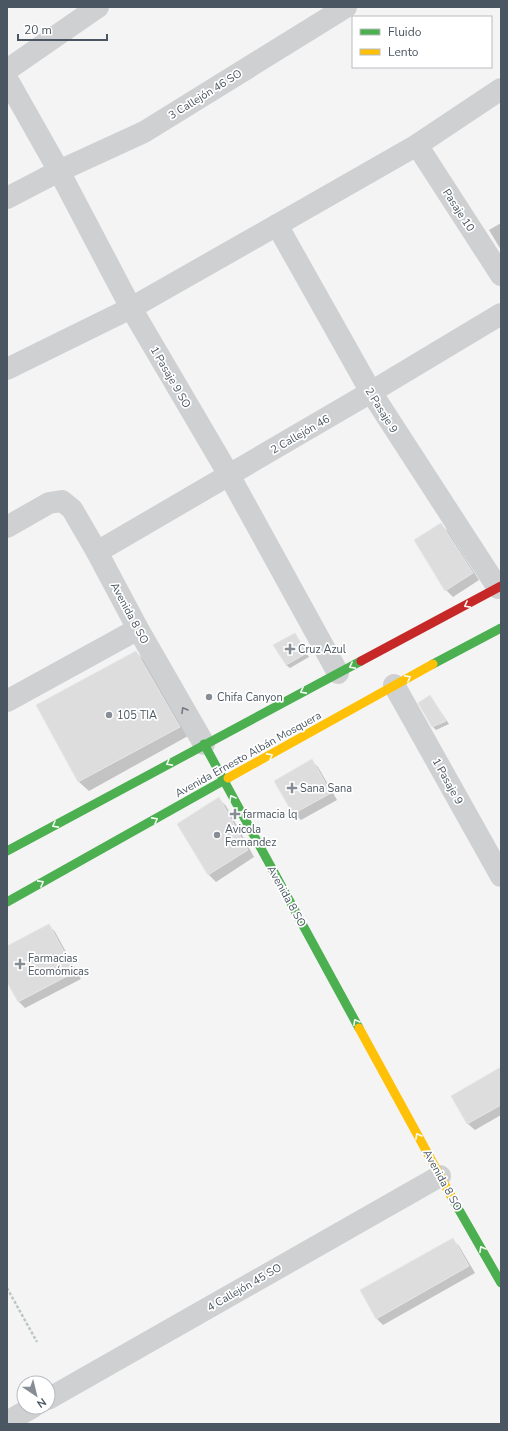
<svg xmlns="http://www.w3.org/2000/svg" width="508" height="1431" viewBox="0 0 508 1431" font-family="'Nunito Sans',sans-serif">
<rect width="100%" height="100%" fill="#f4f4f4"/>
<g fill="#0003">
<polygon points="501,223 501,250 489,230"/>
<polygon points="441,525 448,531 479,580 453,597 446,590"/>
<polygon points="294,634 309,657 290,668 286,665"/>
<polygon points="136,652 145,661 188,736 89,791 79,782 38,705"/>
<polygon points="433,700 449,724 436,730 433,727 420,703"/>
<polygon points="312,761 318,767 337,800 301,820 294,814 275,781"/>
<polygon points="219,799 226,806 254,857 216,882 209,875 179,825"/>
<polygon points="49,925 55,932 81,979 25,1008 19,1002 7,980 7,948"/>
<polygon points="501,1068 501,1115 475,1130 468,1124 452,1097"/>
<polygon points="452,1239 459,1246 475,1273 383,1325 376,1318"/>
</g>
<g fill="#ddddde" stroke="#e5e6e7">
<polygon points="441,523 473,573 445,591 414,540"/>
<polygon points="295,633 307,653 286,665 273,645"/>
<polygon points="136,651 180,727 78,782 36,705"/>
<polygon points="430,695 446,721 432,727 418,703"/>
<polygon points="312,759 331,793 293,814 274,781"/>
<polygon points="219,797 248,850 208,875 177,824"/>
<polygon points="49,924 75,972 18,1002 7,982 7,946"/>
<polygon points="501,1067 501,1105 467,1124 451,1096"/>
<polygon points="453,1238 469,1266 376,1319 360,1290"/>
</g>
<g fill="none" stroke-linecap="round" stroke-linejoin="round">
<polyline stroke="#bcc7c4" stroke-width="2.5" stroke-dasharray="3 2" stroke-linecap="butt" points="7,1288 37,1342"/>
<g stroke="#ced0d2" stroke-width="22">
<polyline points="7,70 98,7"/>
<polyline points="7,79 59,171 131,308 229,475 338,673"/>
<polyline points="417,145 501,275"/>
<polyline points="7,198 59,171 144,132 346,7"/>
<polyline points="277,225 371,392 498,588"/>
<polyline points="7,369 131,308 277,225 417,145 501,89"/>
<polyline points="7,527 49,503 62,501 72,509 97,552 138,629 204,744"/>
<polyline points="97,552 371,392 501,314"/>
<polyline points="394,685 501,876"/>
<polyline points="7,701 138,629"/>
<polyline points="48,1399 440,1176"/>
<polyline points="7,1422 33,1407"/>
</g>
<g stroke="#4caf50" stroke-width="9">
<polyline points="433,664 501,628"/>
<polyline points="204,744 359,1028"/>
<polyline points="7,851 361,661"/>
<polyline points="7,902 228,778"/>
<polyline points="451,1196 501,1283"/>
</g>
<g stroke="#ffc107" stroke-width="9">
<polyline points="228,778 433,664"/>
<polyline points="359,1028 451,1196"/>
</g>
<polyline stroke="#c62828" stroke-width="9" points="361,661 501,586"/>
</g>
<defs><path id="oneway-chevron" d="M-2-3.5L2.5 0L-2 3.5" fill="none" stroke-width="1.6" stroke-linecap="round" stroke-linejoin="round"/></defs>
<g stroke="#f6fbf6">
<use href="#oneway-chevron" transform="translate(467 605) rotate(152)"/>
<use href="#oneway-chevron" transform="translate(352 666) rotate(152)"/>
<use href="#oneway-chevron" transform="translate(408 678) rotate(-28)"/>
<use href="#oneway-chevron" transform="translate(303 691) rotate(152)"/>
<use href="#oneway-chevron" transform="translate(270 756) rotate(-29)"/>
<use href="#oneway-chevron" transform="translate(169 763) rotate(151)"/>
<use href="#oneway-chevron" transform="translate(232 798) rotate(-119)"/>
<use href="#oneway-chevron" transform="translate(155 820) rotate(-29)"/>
<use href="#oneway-chevron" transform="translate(55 825) rotate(151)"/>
<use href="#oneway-chevron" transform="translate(41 883) rotate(-29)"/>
<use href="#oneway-chevron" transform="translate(356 1022) rotate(-119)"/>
<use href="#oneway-chevron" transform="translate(418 1136) rotate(-119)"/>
<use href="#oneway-chevron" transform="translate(482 1249) rotate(-119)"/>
</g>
<use stroke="#727b83" href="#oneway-chevron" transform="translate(184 710) rotate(-120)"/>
<g fill="#868d94" stroke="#fff" stroke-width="1.5">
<path d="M288 643h4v4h4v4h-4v4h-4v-4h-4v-4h4z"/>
<circle cx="209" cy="697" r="4"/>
<circle cx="109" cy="715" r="4"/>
<path d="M290 782h4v4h4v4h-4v4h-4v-4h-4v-4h4z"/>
<path d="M233 808h4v4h4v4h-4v4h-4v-4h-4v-4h4z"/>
<circle cx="217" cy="835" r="4"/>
<path d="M18 958h4v4h4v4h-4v4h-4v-4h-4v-4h4z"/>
</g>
<g text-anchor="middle" stroke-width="3.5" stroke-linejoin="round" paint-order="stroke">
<g font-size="11" fill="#4a5661" stroke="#fff">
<text transform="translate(205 94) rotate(-32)" y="4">3 Callejón 46 SO</text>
<text transform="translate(459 210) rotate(57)" y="4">Pasaje 10</text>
<text transform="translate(171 377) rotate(60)" y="4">1 Pasaje 9 SO</text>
<text transform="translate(382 410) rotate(58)" y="4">2 Pasaje 9</text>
<text transform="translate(300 434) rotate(-30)" y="4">2 Callejón 46</text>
<text transform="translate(130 613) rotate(62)" y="4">Avenida 8 SO</text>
<text transform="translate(248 754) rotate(-29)" y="4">Avenida Ernesto Albán Mosquera</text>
<text transform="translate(448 781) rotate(61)" y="4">1 Pasaje 9</text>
<text transform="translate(287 896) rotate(61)" y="4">Avenida 8 SO</text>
<text transform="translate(443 1180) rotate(61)" y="4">Avenida 8 SO</text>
<text transform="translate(244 1287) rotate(-30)" y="4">4 Callejón 45 SO</text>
</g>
<g font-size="11" fill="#4a5661" stroke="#fff" text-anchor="start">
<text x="298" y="653">Cruz Azul</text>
<text x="217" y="701">Chifa Canyon</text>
<text x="117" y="719">105 TIA</text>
<text x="300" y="792">Sana Sana</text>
<text x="243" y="818">farmacia lq</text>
<text x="225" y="833">Avicola<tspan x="225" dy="13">Fernandez</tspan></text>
<text x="28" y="962">Farmacias<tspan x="28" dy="13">Ecomómicas</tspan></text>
</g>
</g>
<rect width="508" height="1431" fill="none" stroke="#4a5661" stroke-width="16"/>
<rect x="352" y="16" width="140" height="52" fill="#ffffff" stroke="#b7bbc0"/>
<rect x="360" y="29" width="20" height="6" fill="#4caf50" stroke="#b7bbc0"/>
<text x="388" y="36" font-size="12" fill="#4a5661">Fluido</text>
<rect x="360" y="49" width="20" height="6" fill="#ffc107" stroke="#b7bbc0"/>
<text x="388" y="56" font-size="12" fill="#4a5661">Lento</text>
<g transform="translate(36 1395) rotate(145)"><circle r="19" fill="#ffffff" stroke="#b7bbc0"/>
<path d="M0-3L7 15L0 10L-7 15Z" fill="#868d94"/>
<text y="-6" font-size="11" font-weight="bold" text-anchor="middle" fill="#4a5661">N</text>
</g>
<path d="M18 34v6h89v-6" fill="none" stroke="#4a5661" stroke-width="2"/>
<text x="24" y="34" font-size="12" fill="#4a5661" stroke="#ffffff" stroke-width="3" paint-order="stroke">20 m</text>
</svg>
